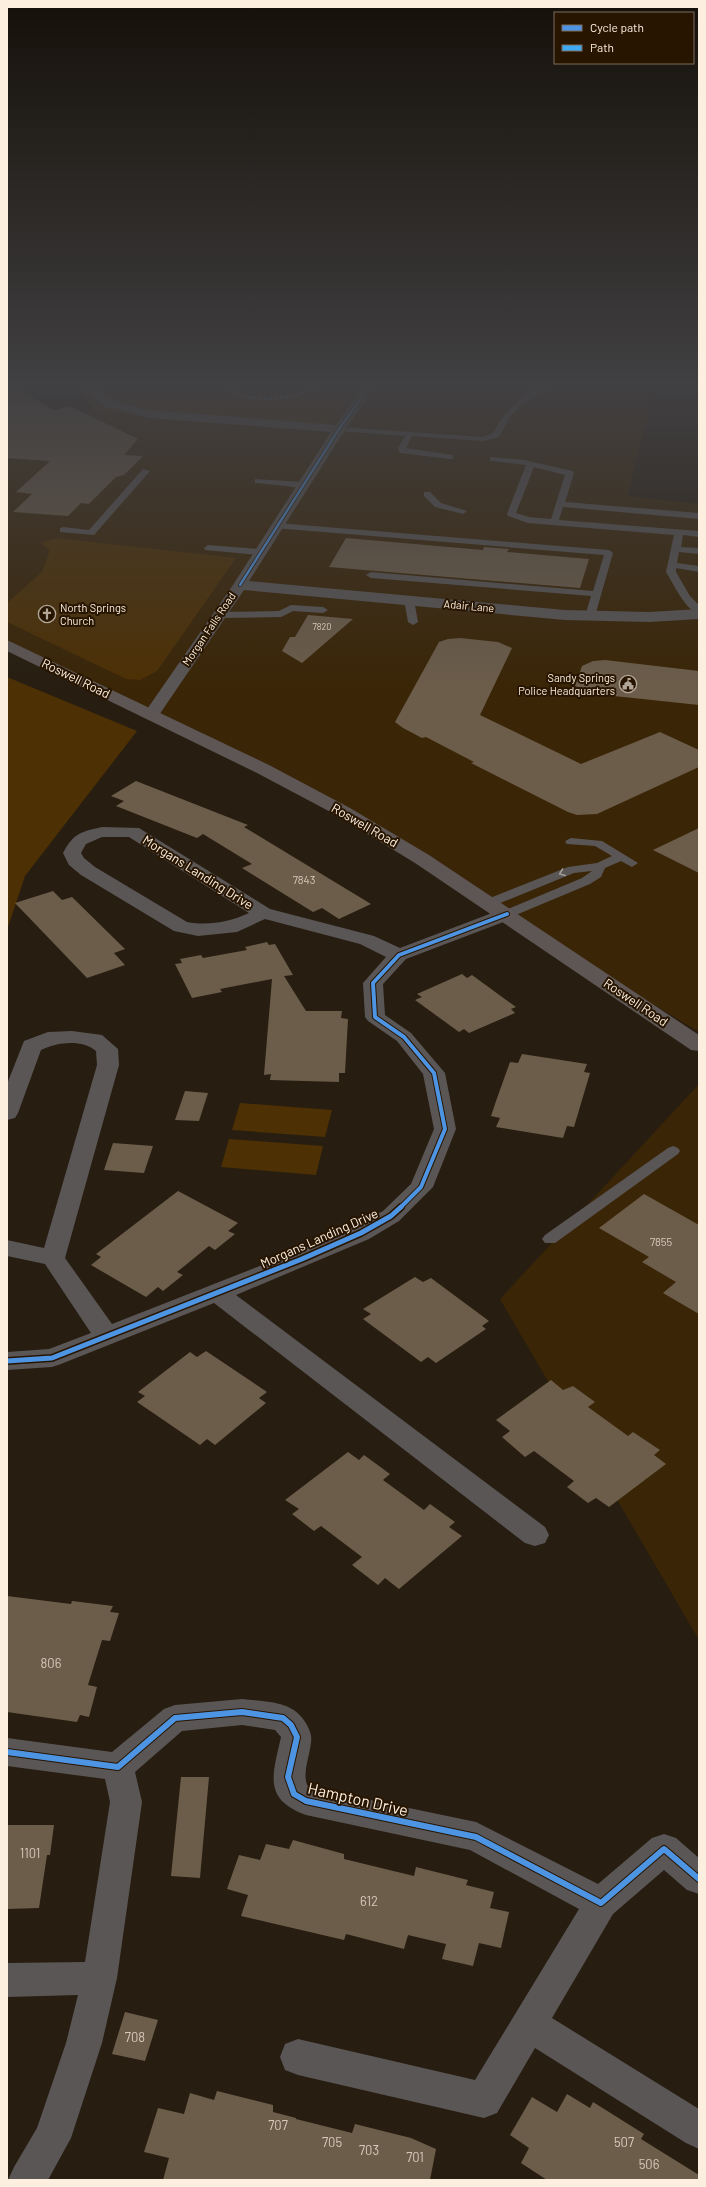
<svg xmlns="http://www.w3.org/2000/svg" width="706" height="2187" viewBox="0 0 706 2187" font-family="Barlow,sans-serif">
<rect width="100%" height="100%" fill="#271d10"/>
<g fill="#3a2506">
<polygon points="365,383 655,383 628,496 699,504 699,1032 197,730 39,667 7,650 7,459 45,427 96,411 321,430"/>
<polygon points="699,1084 699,1640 500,1299"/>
</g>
<g fill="#4d3004">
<polygon points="86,383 365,383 321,430 96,411 80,392"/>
<polygon points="56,538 236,558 157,671 140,680 126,679 7,622 7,603 42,572 50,550 41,543"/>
<polygon points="7,677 137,731 25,876 7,930"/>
<polygon points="240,1103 332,1110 325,1137 232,1130"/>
<polygon points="229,1139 323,1146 316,1175 221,1167"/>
</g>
<g fill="#6c5d4a">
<polygon points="7,383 54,410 70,406 138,439 124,455 143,456 124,475 116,477 89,504 81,503 68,516 13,512 32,494 16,492 50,461 7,458"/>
<polygon points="346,538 483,550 484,547 509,549 507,552 589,559 580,588 329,567"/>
<polygon points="308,615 353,619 302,663 282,651 290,637 295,637"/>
<polygon points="460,638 498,642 512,648 480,715 581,764 660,732 699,750 699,767 597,814 577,815 568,812 471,763 474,762 426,737 422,738 403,728 395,722 439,642 448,639"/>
<polygon points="605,660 699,671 699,705 595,694 575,686 582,666 593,661"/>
<polygon points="136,781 248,825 244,827 371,904 339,919 322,908 313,912 242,868 252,864 203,834 197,838 116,806 124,801 111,796"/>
<polygon points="699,828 699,873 653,850"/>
<polygon points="53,891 62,900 72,897 125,949 114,953 125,965 87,978 15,903"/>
<polygon points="267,942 269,945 275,944 293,975 284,976 306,1011 342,1011 341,1018 348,1019 345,1073 339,1073 339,1082 270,1080 271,1074 264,1075 272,979 220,989 222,992 192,998 175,964 182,963 180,959 201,955 203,958 247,950 245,947"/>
<polygon points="462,974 467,978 472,975 516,1007 511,1009 515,1013 469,1033 464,1029 459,1032 415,1000 422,997 417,994"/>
<polygon points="522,1054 587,1064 584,1072 590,1073 574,1127 567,1126 563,1138 496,1127 500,1118 491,1116 496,1101 510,1062 518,1063"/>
<polygon points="185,1091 208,1093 199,1121 175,1120"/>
<polygon points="113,1143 153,1146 144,1173 104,1170"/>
<polygon points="178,1191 238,1223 228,1231 235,1234 215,1250 209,1246 177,1272 183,1275 163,1291 158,1287 146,1297 91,1265 101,1257 96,1254"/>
<polygon points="644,1194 699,1225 699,1314 663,1293 676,1282 642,1262 649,1257 599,1228"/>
<polygon points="415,1277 423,1282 431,1278 489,1321 482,1326 486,1329 436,1363 428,1357 421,1362 363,1319 371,1314 363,1309"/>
<polygon points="206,1351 267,1392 259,1398 266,1403 215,1445 207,1439 200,1445 137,1402 145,1396 138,1392 190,1352 197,1357"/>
<polygon points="551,1380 563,1390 573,1386 595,1402 588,1407 628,1436 633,1432 660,1450 654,1455 666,1464 609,1507 596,1498 588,1503 567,1487 574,1481 534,1451 525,1457 502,1437 510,1431 496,1420"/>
<polygon points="348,1452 359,1460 364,1455 390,1474 383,1480 424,1510 430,1504 455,1522 449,1527 462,1536 399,1589 385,1578 378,1585 352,1565 362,1557 321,1526 314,1531 292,1514 299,1509 285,1500"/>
<polygon points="7,1596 71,1604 72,1601 113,1606 110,1612 119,1613 110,1641 102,1640 88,1685 97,1687 89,1717 80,1715 77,1722 7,1712"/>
<polygon points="181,1777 209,1777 200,1878 171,1876"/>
<polygon points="7,1825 54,1825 50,1855 47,1855 39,1908 7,1909"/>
<polygon points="293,1840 344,1854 344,1859 414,1876 416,1867 468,1880 466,1885 494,1892 490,1908 509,1912 501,1948 479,1943 473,1966 442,1959 446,1944 408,1935 404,1949 346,1934 344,1940 241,1916 248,1895 227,1889 239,1855 260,1860 266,1844 289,1849"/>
<polygon points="125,2012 158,2020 145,2061 112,2054"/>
<polygon points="217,2091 273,2105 273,2112 296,2118 296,2119 352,2133 355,2124 411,2138 436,2149 430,2180 163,2180 169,2158 144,2152 158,2108 184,2114 190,2093 214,2100"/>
<polygon points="567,2094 590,2108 593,2102 644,2134 641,2139 699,2175 699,2180 547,2180 521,2163 529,2148 510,2135 532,2097 557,2112"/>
</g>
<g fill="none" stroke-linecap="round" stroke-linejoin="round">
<g fill="#5a5656" fill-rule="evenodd">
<path d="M548 383H557L522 404 510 417 499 437 483 441 412 436 406 448 453 455V459H450L400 453 398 448 405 436 339 431 335 429 339 427 483 437 493 433C506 408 523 395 548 383Z"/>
<path d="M490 457 524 460 573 471 574 473 565 502 699 513V519L563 507 559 520 699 531V537L683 535 681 547 699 548V554L679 552 677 563 699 566V572L676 568V572L690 596 699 605V614C686 611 673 583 666 572L674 535 528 523 508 516 507 514 526 465 493 461H490ZM534 467 565 475 551 519 529 517 516 513Z"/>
<polygon points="143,469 150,471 94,535 60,532 60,528 63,527 89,530"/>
<polygon points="255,479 303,482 307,485 303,488 258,483 255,483"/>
<polygon points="424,492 430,492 441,503 467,511 463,514 435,507 424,496"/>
<polygon points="277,523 609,550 613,553 595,616 590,619 585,616 591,596 371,578 366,575 371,572 593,591 604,555 274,528 274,524"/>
<polygon points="208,545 260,549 264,552 260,555 205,550 204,548"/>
<polygon points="409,597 414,600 418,622 413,625 408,622 404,600"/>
<polygon points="291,605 323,607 328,610 323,613 293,611 281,617 219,618 214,615 219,612 279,611"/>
<polygon points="571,838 602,841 638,863 632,867 621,861 605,868 601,877 590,884 511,917 507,918 501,914 503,911 582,878 592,871 574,873 493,906 485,906 483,903 485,900 568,867 597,863 612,856 595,846 567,844 565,842 567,840"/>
<polygon points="673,1146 678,1148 680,1151 678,1154 555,1243 545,1243 542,1239 545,1235 668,1148"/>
</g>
<g fill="#5a5656" fill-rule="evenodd">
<polygon points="84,383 96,383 97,388 112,400 149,410 336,425 366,383 378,383 345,430 249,581 565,610 649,612 699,609 699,619 649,622 565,620 244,590 157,718 145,718 143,715 233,585 331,432 149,418 104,406 87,391"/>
<path d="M102 827 139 828 270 909 374 936 400 948 500 910 507 908 514 910 517 914 514 918 406 959 383 984 385 1015 411 1033 445 1073 456 1129 433 1187 399 1221 369 1239 236 1295 545 1527 549 1535 545 1543 535 1546 525 1543 214 1303 61 1364 52 1367 7 1370V1352L49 1349 91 1333 45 1264 7 1256V1240L44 1248 97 1065 96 1051C82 1039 57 1042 41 1050L18 1113 15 1118 7 1120V1084L24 1041 48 1032 72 1031 102 1035 118 1049 119 1065 65 1258 112 1324 293 1253 353 1227 383 1211 411 1184 434 1129 423 1074 397 1041 368 1021 365 1017 363 983 386 957 360 944 265 919 237 932 198 936 174 931 81 875 69 865 63 853C74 833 80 832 102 827ZM102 837H129L249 913C230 922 208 926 187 922L95 867 84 858 81 853 86 844Z"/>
<path d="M242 1699C267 1702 294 1700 307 1725 312 1735 312 1738 310 1749 308 1761 303 1773 307 1785L313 1788 476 1822 598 1884 652 1838 664 1834 676 1838 699 1858V1894L687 1890 664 1870 613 1914 552 2018 699 2109V2149L686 2143 535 2048 497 2113 484 2118 298 2075 285 2070 280 2057 285 2044 298 2039 475 2080 579 1909 470 1850 306 1815C262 1799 273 1774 281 1737L275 1730 242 1725 182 1731 135 1772 142 1802 117 1978 102 2043 71 2138 48 2180H8L14 2167 37 2128 66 2043 78 1995 7 1997V1963L85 1962 110 1802 105 1779 7 1766V1738L112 1752 164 1709 175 1705Z"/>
</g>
<polygon fill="#5d5654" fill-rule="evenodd" points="7,640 269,765 350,808 429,855 699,1035 699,1051 691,1050 415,863 338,816 257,773 7,651"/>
<path stroke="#3fa9f5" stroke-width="2" stroke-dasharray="3.5 2" stroke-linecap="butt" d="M211 383C222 386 232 392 242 395 271 404 303 395 329 383"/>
<defs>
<polyline id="cycleway-far3" points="240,585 339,429 372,383"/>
<polyline id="cycleway-far2" points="400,1208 421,1187 445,1129 434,1073 404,1037 375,1017 373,983 399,955 507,914"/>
<polyline id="cycleway-far1" points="7,1361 52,1358 302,1259 361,1233 391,1216 401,1207"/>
<polyline id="cycleway" points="7,1752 118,1767 175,1718 242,1712 283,1718 291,1725 297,1737 288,1777 294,1794 306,1801 476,1837 601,1903 664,1849 699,1879"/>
</defs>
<use href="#cycleway-far3" stroke="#271500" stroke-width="4"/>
<use href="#cycleway-far2" stroke="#271500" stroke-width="6"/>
<use href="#cycleway-far1" stroke="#271500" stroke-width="8"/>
<use href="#cycleway" stroke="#271500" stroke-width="8"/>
<use href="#cycleway-far3" stroke="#4d94e3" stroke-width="2.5"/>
<use href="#cycleway-far2" stroke="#4d94e3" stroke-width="4"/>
<use href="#cycleway-far1" stroke="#4d94e3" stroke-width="5"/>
<use href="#cycleway" stroke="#4d94e3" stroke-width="6"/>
</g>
<defs><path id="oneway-chevron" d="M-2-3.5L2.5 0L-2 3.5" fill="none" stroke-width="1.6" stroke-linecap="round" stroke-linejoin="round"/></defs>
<use stroke="#a39b94" href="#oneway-chevron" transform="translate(562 873) rotate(159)"/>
<linearGradient id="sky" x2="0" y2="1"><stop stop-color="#151009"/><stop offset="0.56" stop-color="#414042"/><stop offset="1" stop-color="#414042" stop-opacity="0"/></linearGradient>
<rect width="706" height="689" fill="url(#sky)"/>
<defs>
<symbol id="church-ring" viewBox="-11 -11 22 22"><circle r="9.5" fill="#271500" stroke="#b1a697" stroke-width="1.5"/><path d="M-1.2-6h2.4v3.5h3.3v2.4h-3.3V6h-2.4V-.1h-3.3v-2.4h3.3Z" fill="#b1a697"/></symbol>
<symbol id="civic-ring" viewBox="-11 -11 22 22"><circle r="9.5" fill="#271500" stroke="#b1a697" stroke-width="1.5"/><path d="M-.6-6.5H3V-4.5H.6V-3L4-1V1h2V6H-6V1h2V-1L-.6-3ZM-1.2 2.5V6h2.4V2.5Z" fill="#b1a697"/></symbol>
</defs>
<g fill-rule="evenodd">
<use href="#church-ring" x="37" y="604" width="20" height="20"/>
<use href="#civic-ring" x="618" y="674" width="20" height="20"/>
</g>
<g text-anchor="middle" stroke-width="4" stroke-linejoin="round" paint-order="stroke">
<g font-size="9" fill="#d8caba">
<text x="322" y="630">7820</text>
</g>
<g font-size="11" fill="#fcefe0" stroke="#271500">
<text transform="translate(469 606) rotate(5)" y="4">Adair Lane</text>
<text transform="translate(209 629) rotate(-56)" y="4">Morgan Falls Road</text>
</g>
<g font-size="11" fill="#fcefe0" stroke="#271500" text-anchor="start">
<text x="60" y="612">North Springs<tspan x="60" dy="13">Church</tspan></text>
<text x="615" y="682" text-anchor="end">Sandy Springs<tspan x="615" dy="13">Police Headquarters</tspan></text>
</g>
<g font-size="11" fill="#d8caba">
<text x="304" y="884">7843</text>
<text x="661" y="1246">7855</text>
</g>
<g font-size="13" fill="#fcefe0" stroke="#271500">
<text transform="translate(76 678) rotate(26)" y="5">Roswell Road</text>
<text transform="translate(365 825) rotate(30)" y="5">Roswell Road</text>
<text transform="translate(198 872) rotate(32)" y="5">Morgans Landing Drive</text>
<text transform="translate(636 1002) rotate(34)" y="5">Roswell Road</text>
<text transform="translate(319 1238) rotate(-24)" y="5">Morgans Landing Drive</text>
</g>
<g font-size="13" fill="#d8caba">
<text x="51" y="1668">806</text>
<text x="30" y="1858">1101</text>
<text x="369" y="1906">612</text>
<text x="135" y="2042">708</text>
<text x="278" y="2130">707</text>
<text x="332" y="2147">705</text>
<text x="624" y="2147">507</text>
<text x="369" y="2155">703</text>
<text x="415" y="2162">701</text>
<text x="649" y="2169">506</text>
</g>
<g font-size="16" fill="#fcefe0" stroke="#271500">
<text transform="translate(358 1799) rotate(13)" y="6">Hampton Drive</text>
</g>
</g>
<rect width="706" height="2187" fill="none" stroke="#fcefe0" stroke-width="16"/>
<rect x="554" y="12" width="140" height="52" fill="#271500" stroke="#7c6c5a"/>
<rect x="562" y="25" width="20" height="6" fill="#4d94e3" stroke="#7c6c5a"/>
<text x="590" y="32" font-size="12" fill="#fcefe0">Cycle path</text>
<rect x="562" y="45" width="20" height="6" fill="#3fa9f5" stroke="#7c6c5a"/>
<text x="590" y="52" font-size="12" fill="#fcefe0">Path</text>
</svg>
